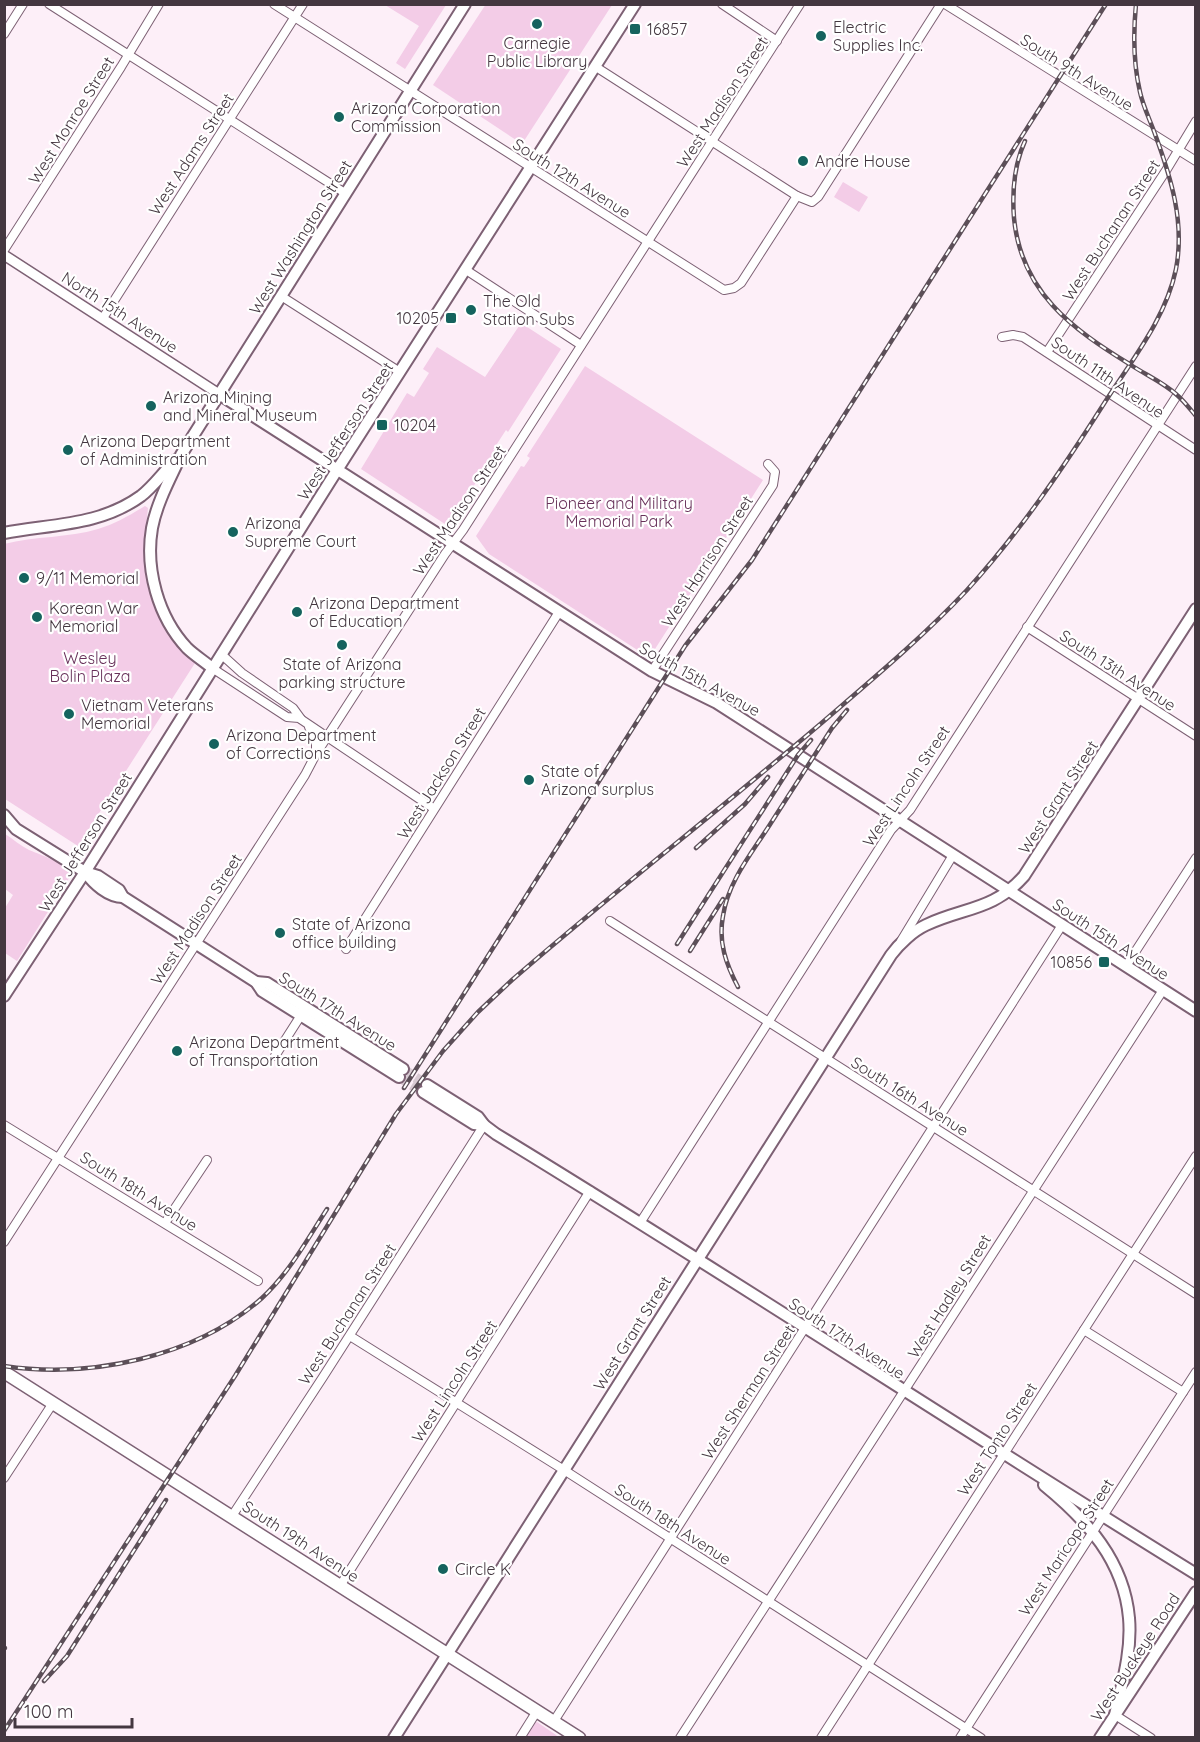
<svg xmlns="http://www.w3.org/2000/svg" width="1200" height="1742" viewBox="0 0 1200 1742" font-family="Quicksand,sans-serif">
<rect width="100%" height="100%" fill="#fdeff8"/>
<g fill="#f3cce7">
<polygon points="486,4 612,5 522,144 433,85"/>
<polygon points="385,5 446,5 405,69 396,63 419,26"/>
<polygon points="843,182 868,197 859,212 834,197"/>
<polygon points="521,323 561,349 508,432 506,430 493,450 496,451 448,526 361,469 407,393 414,397 429,373 423,369 437,347 485,377"/>
<polygon points="585,366 763,480 655,649 642,653 489,554 476,536 521,466 524,467 530,458 527,456"/>
<path d="M145 506 148 508C141 568 148 620 195 663L78 846 5 799 4 544C35 536 68 538 98 529 115 524 130 515 145 506Z"/>
<path d="M5 834C13 839 21 846 29 850 43 856 62 861 71 875L17 961 5 953V908L13 895 5 889Z"/>
<polygon points="537,1722 556,1735 558,1737 523,1738 532,1724"/>
</g>
<g fill="none" stroke-linecap="round" stroke-linejoin="round">
<g stroke="#d8cad3" stroke-width="10" stroke-dasharray="10 5" stroke-linecap="butt">
<polyline points="403,1069 427,1085"/>
<polyline points="399,1077 423,1092"/>
</g>
<defs>
<g id="minor">
<polyline points="49,4 345,193"/>
<polyline points="274,4 724,290 734,288 741,283 797,196"/>
<polyline points="722,4 777,41"/>
<polyline points="945,4 1196,161"/>
<polyline points="4,34 23,4"/>
<polyline points="596,67 797,196 812,202 818,197 941,4"/>
<polyline points="4,250 121,67 159,4"/>
<polyline points="466,270 581,345"/>
<polyline points="281,296 400,372"/>
<polyline points="103,318 303,4"/>
<polyline points="1002,337 1013,335 1023,337 1196,450"/>
<polyline points="1047,352 1167,169 1196,121"/>
<polyline points="1027,627 1196,736"/>
<polyline points="221,654 242,673 293,708 301,719"/>
<polyline points="212,668 287,717 299,718 433,808"/>
<polyline points="652,671 773,485 775,472 768,464"/>
<polyline points="309,727 316,743 316,753"/>
<polyline points="610,921 1196,1294"/>
<polyline points="901,941 953,855"/>
<polyline points="346,949 559,612"/>
<polyline points="1126,966 1196,858"/>
<polyline points="275,1056 303,1012"/>
<polyline points="4,1125 258,1281"/>
<polyline points="165,1223 207,1160"/>
<polyline points="640,1223 891,830 910,810 1196,366"/>
<polyline points="4,1242 305,775 316,754 445,554 463,530 800,4"/>
<polyline points="1084,1330 1183,1392"/>
<polyline points="350,1336 564,1470 981,1738"/>
<polyline points="4,1478 53,1403"/>
<polyline points="232,1516 323,1377 484,1125"/>
<polyline points="340,1586 590,1191"/>
<polyline points="1115,1715 1151,1738"/>
<polyline points="554,1721 1062,925"/>
<polyline points="520,1738 537,1711"/>
<polyline points="680,1738 1163,990"/>
<polyline points="821,1738 1196,1156"/>
<polyline points="960,1738 1196,1372"/>
</g>
<polyline id="tertiary" points="4,255 219,394"/>
<g id="secondary">
<polyline points="219,394 652,671 717,703 1196,1011"/>
<path d="M4 533C51 524 100 526 141 496 154 486 164 471 176 460"/>
<path d="M212 668C204 661 194 655 187 648 158 617 145 569 152 528 157 502 170 479 181 455L465 4"/>
<polyline points="4,815 16,829 85,872 98,876 119,890 123,897 256,982 262,991 399,1077"/>
<path d="M85 872C94 884 108 897 123 897"/>
<polyline points="256,982 267,983 403,1069"/>
<polyline points="4,996 85,872 344,459 635,4"/>
<path d="M427 1085 478 1117 484 1125 496 1134C731 1277 961 1429 1196 1574"/>
<polyline points="423,1092 474,1124 484,1125"/>
<path d="M1044 1485C1087 1520 1124 1561 1129 1618 1132 1651 1122 1684 1115 1715"/>
<path d="M394 1738 891 955C899 944 913 931 926 925 964 907 993 911 1024 876L1196 609"/>
<polyline points="1100,1738 1196,1592"/>
</g>
<polyline id="primary" points="4,1372 579,1738"/>
</defs>
<use href="#minor" stroke="#7d6174" stroke-width="10"/>
<use href="#tertiary" stroke="#7d6174" stroke-width="12"/>
<use href="#secondary" stroke="#7d6174" stroke-width="14"/>
<use href="#primary" stroke="#7d6174" stroke-width="15"/>
<use href="#minor" stroke="#fff" stroke-width="8"/>
<use href="#tertiary" stroke="#fff" stroke-width="9"/>
<use href="#secondary" stroke="#fff" stroke-width="10"/>
<use href="#primary" stroke="#fff" stroke-width="12"/>
<defs>
<g id="rail">
<path d="M1025 141C1014 165 1012 192 1014 218 1021 292 1072 329 1131 365 1146 375 1164 383 1177 395 1184 401 1190 409 1196 416"/>
<polyline points="696,848 745,804 768,777"/>
<polyline points="677,944 798,755 811,740"/>
<polyline points="690,951 723,899"/>
<path d="M738 987C726 964 718 942 723 916 728 882 751 854 769 826 790 793 811 761 832 728L847 710"/>
<polyline points="404,1088 685,646 752,560 1106,4"/>
<path d="M4 1366C90 1379 196 1357 262 1298 289 1273 307 1240 327 1209"/>
<polyline points="4,1648 5,1648"/>
<polyline points="44,1681 67,1656 166,1500"/>
<path d="M4 1731 235 1376 396 1114 443 1051 478 1012 512 980C612 893 717 812 818 726 869 682 921 639 967 590 1020 532 1063 468 1105 402 1132 360 1166 318 1176 269 1185 222 1171 178 1155 134 1150 120 1143 106 1140 92 1133 62 1133 35 1136 4"/>
</g>
</defs>
<use href="#rail" stroke="#5c4f58" stroke-width="4.5"/>
<use href="#rail" stroke="#fff" stroke-width="2" stroke-dasharray="7" stroke-linecap="butt"/>
</g>
<g fill="#15635e" stroke="#fff" stroke-width="2">
<circle cx="537" cy="24" r="6"/>
<rect x="629" y="23" width="12" height="12" rx="3"/>
<circle cx="821" cy="36" r="6"/>
<circle cx="339" cy="117" r="6"/>
<circle cx="803" cy="161" r="6"/>
<circle cx="471" cy="310" r="6"/>
<rect x="445" y="312" width="12" height="12" rx="3"/>
<circle cx="151" cy="406" r="6"/>
<rect x="376" y="419" width="12" height="12" rx="3"/>
<circle cx="68" cy="450" r="6"/>
<circle cx="233" cy="532" r="6"/>
<circle cx="24" cy="578" r="6"/>
<circle cx="297" cy="612" r="6"/>
<circle cx="37" cy="617" r="6"/>
<circle cx="342" cy="645" r="6"/>
<circle cx="69" cy="714" r="6"/>
<circle cx="214" cy="744" r="6"/>
<circle cx="529" cy="780" r="6"/>
<circle cx="280" cy="933" r="6"/>
<rect x="1098" y="956" width="12" height="12" rx="3"/>
<circle cx="177" cy="1051" r="6"/>
<circle cx="443" cy="1569" r="6"/>
</g>
<g text-anchor="middle" stroke-width="4.5" stroke-linejoin="round" paint-order="stroke">
<g font-size="16" fill="#443740" stroke="#fff" text-anchor="start">
<text x="833" y="33">Electric<tspan x="833" dy="18">Supplies Inc.</tspan></text>
<text x="647" y="35">16857</text>
<text x="537" y="49" text-anchor="middle">Carnegie<tspan x="537" dy="18">Public Library</tspan></text>
<text x="351" y="114">Arizona Corporation<tspan x="351" dy="18">Commission</tspan></text>
<text x="815" y="167">Andre House</text>
<text x="483" y="307">The Old<tspan x="483" dy="18">Station Subs</tspan></text>
<text x="439" y="324" text-anchor="end">10205</text>
<text x="163" y="403">Arizona Mining<tspan x="163" dy="18">and Mineral Museum</tspan></text>
<text x="394" y="431">10204</text>
<text x="80" y="447">Arizona Department<tspan x="80" dy="18">of Administration</tspan></text>
<text x="245" y="529">Arizona<tspan x="245" dy="18">Supreme Court</tspan></text>
<text x="36" y="584">9/11 Memorial</text>
<text x="309" y="609">Arizona Department<tspan x="309" dy="18">of Education</tspan></text>
<text x="49" y="614">Korean War<tspan x="49" dy="18">Memorial</tspan></text>
<text x="342" y="670" text-anchor="middle">State of Arizona<tspan x="342" dy="18">parking structure</tspan></text>
<text x="81" y="711">Vietnam Veterans<tspan x="81" dy="18">Memorial</tspan></text>
<text x="226" y="741">Arizona Department<tspan x="226" dy="18">of Corrections</tspan></text>
<text x="541" y="777">State of<tspan x="541" dy="18">Arizona surplus</tspan></text>
<text x="292" y="930">State of Arizona<tspan x="292" dy="18">office building</tspan></text>
<text x="1092" y="968" text-anchor="end">10856</text>
<text x="189" y="1048">Arizona Department<tspan x="189" dy="18">of Transportation</tspan></text>
<text x="455" y="1575">Circle K</text>
</g>
<g font-size="16" fill="#443740" stroke="#fff">
<text transform="translate(1077 72) rotate(32)" y="6">South 9th Avenue</text>
<text transform="translate(722 102) rotate(-57)" y="6">West Madison Street</text>
<text transform="translate(71 120) rotate(-58)" y="6">West Monroe Street</text>
<text transform="translate(191 154) rotate(-57)" y="6">West Adams Street</text>
<text transform="translate(572 178) rotate(32)" y="6">South 12th Avenue</text>
<text transform="translate(1111 230) rotate(-57)" y="6">West Buchanan Street</text>
<text transform="translate(300 237) rotate(-58)" y="6">West Washington Street</text>
<text transform="translate(120 312) rotate(33)" y="6">North 15th Avenue</text>
<text transform="translate(1108 377) rotate(34)" y="6">South 11th Avenue</text>
<text transform="translate(345 431) rotate(-57)" y="6">West Jefferson Street</text>
<text transform="translate(459 510) rotate(-56)" y="6">West Madison Street</text>
<text transform="translate(707 561) rotate(-57)" y="6">West Harrison Street</text>
<text transform="translate(1118 670) rotate(33)" y="6">South 13th Avenue</text>
<text transform="translate(700 679) rotate(29)" y="6">South 15th Avenue</text>
<text transform="translate(441 773) rotate(-58)" y="6">West Jackson Street</text>
<text transform="translate(906 786) rotate(-56)" y="6">West Lincoln Street</text>
<text transform="translate(1058 797) rotate(-57)" y="6">West Grant Street</text>
<text transform="translate(85 842) rotate(-58)" y="6">West Jefferson Street</text>
<text transform="translate(196 919) rotate(-57)" y="6">West Madison Street</text>
<text transform="translate(1111 939) rotate(33)" y="6">South 15th Avenue</text>
<text transform="translate(338 1011) rotate(32)" y="6">South 17th Avenue</text>
<text transform="translate(910 1096) rotate(32)" y="6">South 16th Avenue</text>
<text transform="translate(139 1191) rotate(32)" y="6">South 18th Avenue</text>
<text transform="translate(949 1296) rotate(-58)" y="6">West Hadley Street</text>
<text transform="translate(347 1314) rotate(-57)" y="6">West Buchanan Street</text>
<text transform="translate(632 1333) rotate(-58)" y="6">West Grant Street</text>
<text transform="translate(847 1338) rotate(33)" y="6">South 17th Avenue</text>
<text transform="translate(454 1381) rotate(-57)" y="6">West Lincoln Street</text>
<text transform="translate(748 1392) rotate(-57)" y="6">West Sherman Street</text>
<text transform="translate(997 1439) rotate(-57)" y="6">West Tonto Street</text>
<text transform="translate(673 1524) rotate(33)" y="6">South 18th Avenue</text>
<text transform="translate(301 1541) rotate(33)" y="6">South 19th Avenue</text>
<text transform="translate(1066 1547) rotate(-57)" y="6">West Maricopa Street</text>
<text transform="translate(1135 1657) rotate(-57)" y="6">West Buckeye Road</text>
</g>
<g font-size="16" fill="#68315a" stroke="#fff">
<text x="619" y="509">Pioneer and Military<tspan x="619" dy="18">Memorial Park</tspan></text>
<text x="90" y="664">Wesley<tspan x="90" dy="18">Bolin Plaza</tspan></text>
</g>
</g>
<rect width="1200" height="1742" fill="none" stroke="#443740" stroke-width="12"/>
<path d="M15 1718v9h117v-9" fill="none" stroke="#443740" stroke-width="3"/>
<text x="24" y="1718" font-size="18" fill="#443740" stroke="#ffffff" stroke-width="4.5" paint-order="stroke">100 m</text>
</svg>
